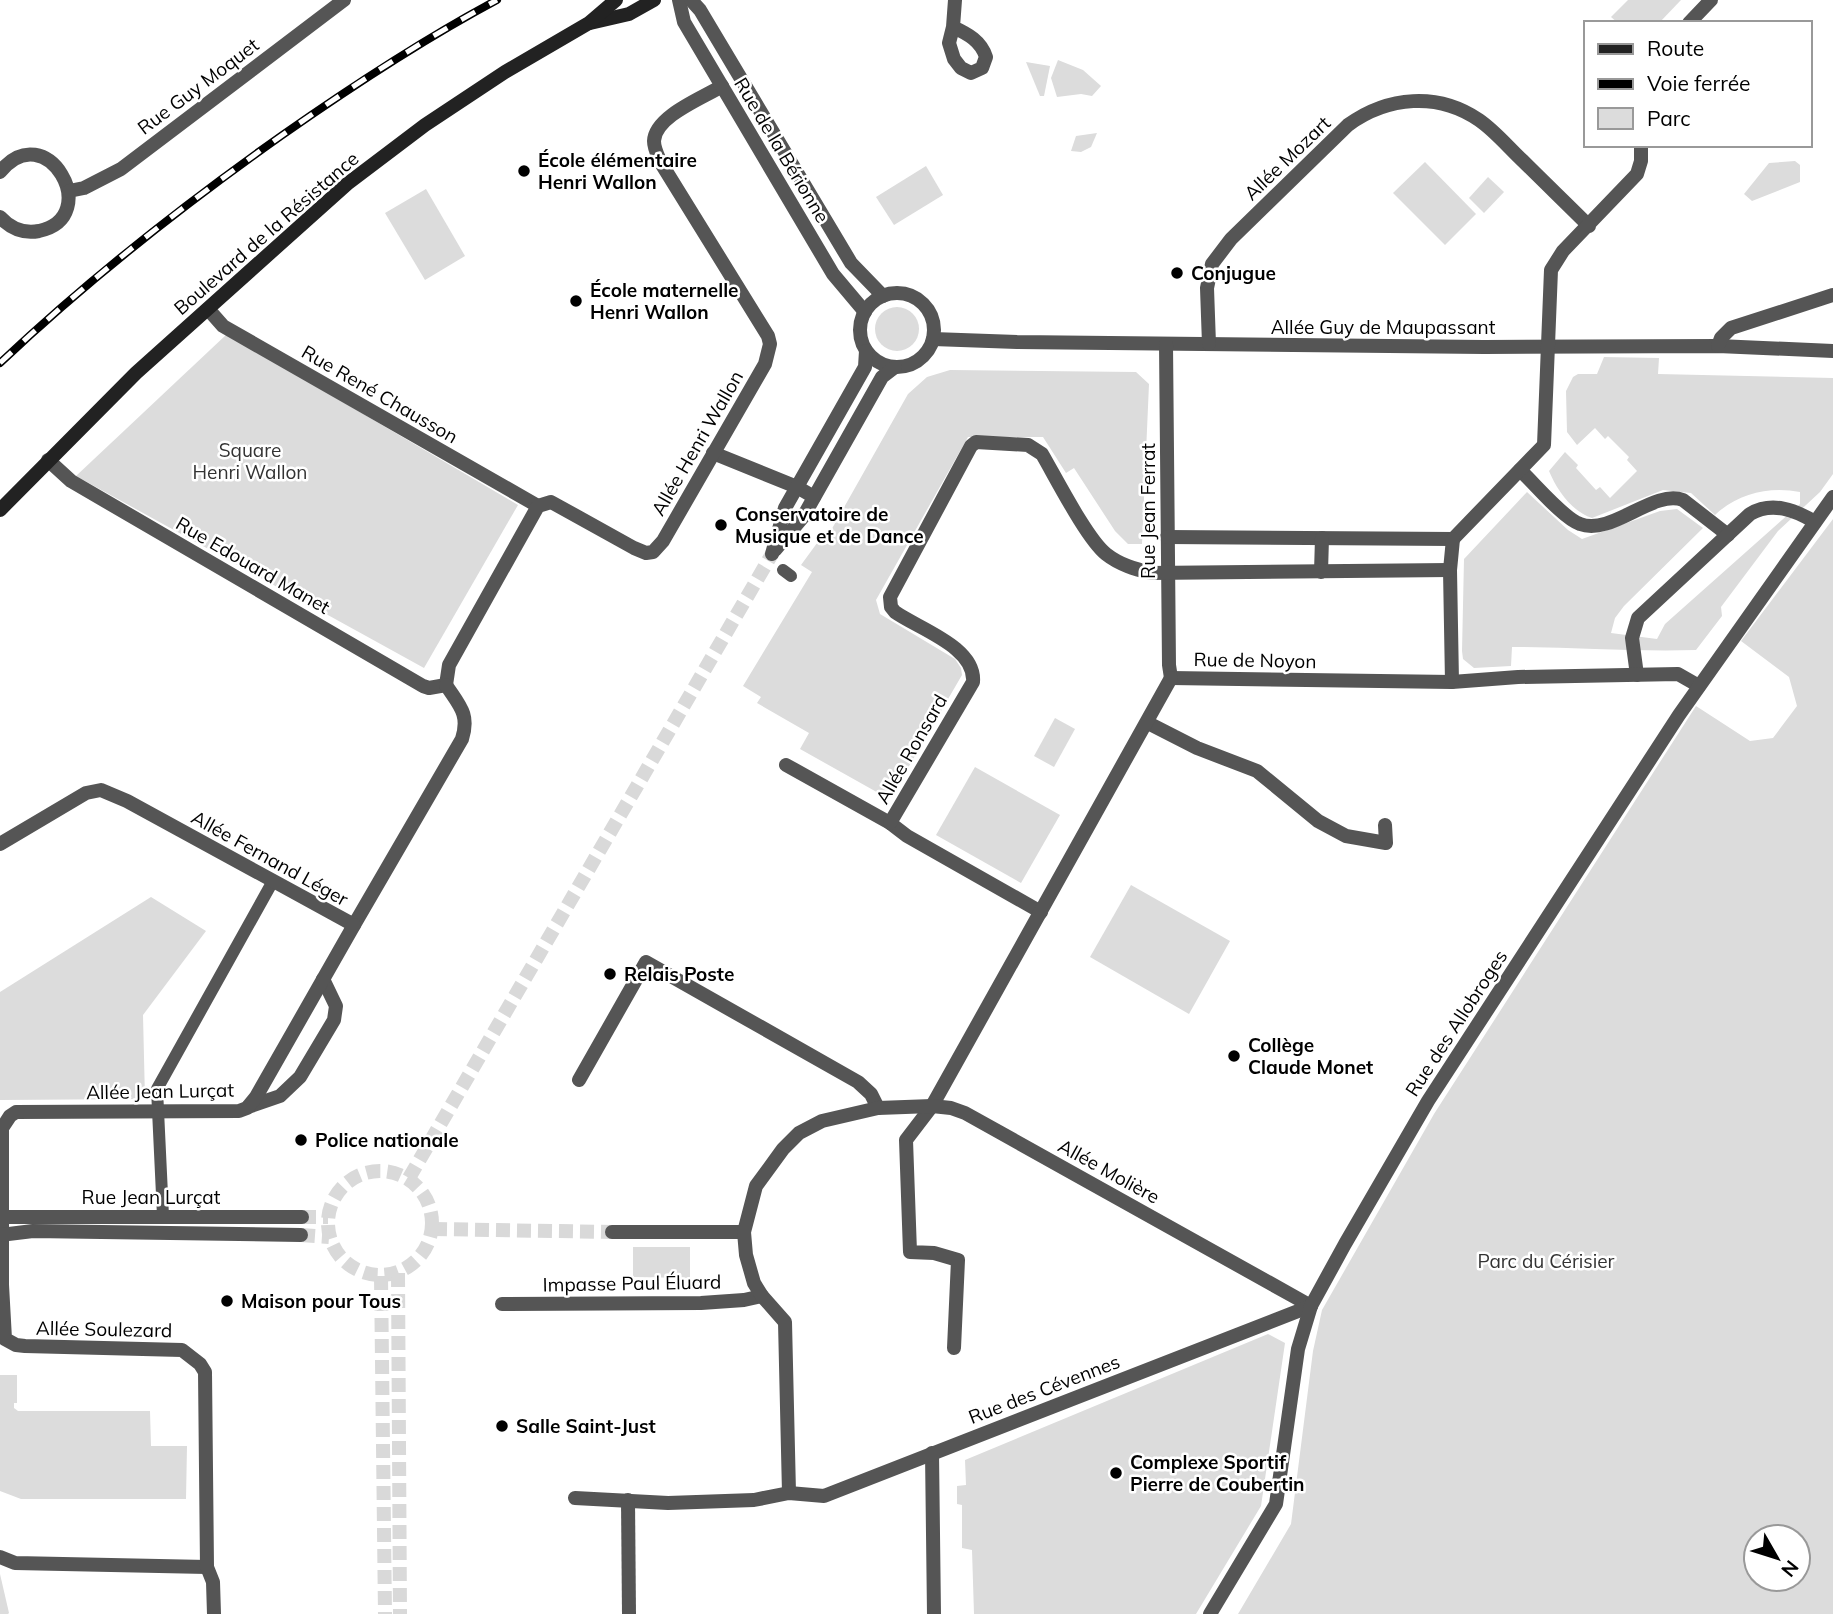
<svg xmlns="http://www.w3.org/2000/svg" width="1833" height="1614" viewBox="0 0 1833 1614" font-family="Mulish,sans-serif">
<rect width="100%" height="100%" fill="#fff"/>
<g fill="#dcdcdc" fill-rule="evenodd">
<polygon points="1628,0 1681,0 1659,23 1618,23 1611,17"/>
<polygon points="1058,60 1083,70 1101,86 1092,96 1081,94 1057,97 1051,78"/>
<polygon points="1026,62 1050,66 1044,96 1040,96"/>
<polygon points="1097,133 1091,147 1081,152 1071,151 1076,136"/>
<polygon points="1795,161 1800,165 1800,182 1752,201 1744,194 1769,163"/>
<polygon points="1425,162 1476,214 1445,245 1393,193"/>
<polygon points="926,166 943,195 894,225 876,197"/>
<polygon points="1488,177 1504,192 1484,213 1469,198"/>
<polygon points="426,189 465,256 425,280 385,213"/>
<circle cx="897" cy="329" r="22"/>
<polygon points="227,334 518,505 424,668 76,476"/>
<path d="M1604 357 1659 358 1658 374 1833 378V474L1820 492 1778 531 1721 607 1722 616 1696 650C1635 652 1573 647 1512 647L1511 666 1474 668 1463 659 1462 651 1464 559 1527 492 1568 530 1582 539 1660 511 1677 509 1703 528 1624 606 1615 618 1611 633 1657 639 1665 624 1800 504V492C1770 486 1738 493 1715 515L1691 493 1663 490 1592 518C1571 511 1557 490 1549 471L1565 452 1578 465 1576 468 1596 490 1600 487 1610 498 1637 471 1627 460 1629 457 1608 436 1605 439 1595 428 1577 445 1567 432 1566 391 1573 377 1578 374H1597Z"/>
<polygon points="950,370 1136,372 1149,384 1142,544 1128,544 1115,531 1074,468 1066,473 1043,437 968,437 876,600 880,614 955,659 961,668 962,675 894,792 882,795 800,749 809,733 757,703 761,697 743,686 812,572 801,565 820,539 825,541 908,394 927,377"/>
<path d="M1833 519V1614H1238L1291 1524 1313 1351 1322 1310 1434 1114 1696 706 1750 741 1773 738 1797 706 1789 677 1741 641ZM1756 1537H1798V1579H1756Z"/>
<polygon points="1055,718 1075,729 1054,767 1034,756"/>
<polygon points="975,767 1060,815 1021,883 936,835"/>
<polygon points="1131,885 1230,941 1189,1014 1090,957"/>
<polygon points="151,897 206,931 143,1015 145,1099 0,1100 0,992"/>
<polygon points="633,1247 690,1247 690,1278 633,1277"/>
<polygon points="1268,1334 1285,1343 1261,1506 1196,1614 974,1614 972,1550 962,1548 962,1505 957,1504 957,1486 966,1485 965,1460"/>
<polygon points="0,1375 17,1375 17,1403 14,1403 14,1408 18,1411 150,1411 151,1446 187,1446 186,1499 21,1499 0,1491"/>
<polygon points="0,1574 9,1613 8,1614 0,1614"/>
</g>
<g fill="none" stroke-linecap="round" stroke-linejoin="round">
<polyline stroke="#d9d9d9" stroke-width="14" stroke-dasharray="14 7" stroke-linecap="butt" points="433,1229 612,1232"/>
<g stroke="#d9d9d9" stroke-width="14" stroke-dasharray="14 7" stroke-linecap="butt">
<circle cx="380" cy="1223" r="52"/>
<polyline points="409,1178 772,554"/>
<polyline points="302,1217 328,1217"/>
<polyline points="301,1235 329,1237"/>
<polyline points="398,1273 400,1614"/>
<polyline points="381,1276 385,1614"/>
</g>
<g stroke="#555" stroke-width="12">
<polyline points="783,570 791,576"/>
<polyline points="163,1216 157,1089 273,881"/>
</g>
<g stroke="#555" stroke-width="14">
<polyline points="1689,23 1711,0"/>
<path d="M953 27C968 34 981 41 986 57L982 68 971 73 961 68 954 59 949 43 953 27 955 0"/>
<path d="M0 172C46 114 105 217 39 231 23 234 10 228 0 217"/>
<polyline points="69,191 84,188 121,169 344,0"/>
<polyline points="208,309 223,326 538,506"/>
<polyline points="933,339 1017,342 1484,347 1718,346 1833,351"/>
<polyline points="1166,344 1169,665 1171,678"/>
<path d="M1209 344 1207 288 1212 264 1231 239 1348 125C1388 96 1438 92 1479 120 1495 131 1509 148 1523 161 1545 183 1567 204 1589 226"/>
<polyline points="1718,346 1721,338 1731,328 1833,295"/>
<polyline points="713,453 797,487 814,497"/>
<polyline points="48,460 71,481 423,686 429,688 446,685"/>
<path d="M1520 470C1534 483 1564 519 1580 524 1612 536 1653 489 1683 500L1728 535"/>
<polyline points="1167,537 1453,539"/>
<polyline points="1453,539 1544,445 1551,270 1563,251 1637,174 1641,161 1641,145"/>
<polyline points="1321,572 1322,538"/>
<path d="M1637 675 1632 638 1638 618 1750 514C1772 501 1795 510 1815 522"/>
<polyline points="1171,678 1452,682 1518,677 1678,674 1699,686"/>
<polyline points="1452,682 1450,570 1453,539"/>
<path d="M446 685 449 665 538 506 551 502 634 548 646 553 653 552 663 541 765 364 770 344 768 336 661 163C658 156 654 149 654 141 655 116 703 98 722 86"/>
<polyline points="1148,723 1197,748 1257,771 1318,821 1346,836 1386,843 1385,825"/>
<polyline points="786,765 890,823 907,836 1041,912"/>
<path d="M890 823 973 682C976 647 919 629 895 612L891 607 890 597 971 446 976 442 1028 445 1042 454C1056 478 1087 539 1106 554 1120 565 1135 569 1151 573L1450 570"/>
<path d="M0 844 86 793 101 790 127 801 354 925 462 739C470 714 459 705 446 685"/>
<polyline points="579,1080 646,962 858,1082 871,1094 878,1108"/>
<polyline points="248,1107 280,1096 300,1077 334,1020 336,1006 323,979"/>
<polyline points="612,1232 744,1232"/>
<polyline points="502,1304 701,1303 744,1300 762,1296"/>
<polyline points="954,1348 958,1260 934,1253 910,1252 906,1140 932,1106 1171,678"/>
<polyline points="932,1453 934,1614"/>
<polyline points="789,1493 785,1322 762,1296 754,1283 746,1255 744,1232 756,1186 783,1149 799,1133 822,1121 878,1108 932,1106 951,1108 965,1113 1311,1306"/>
<polyline points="575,1498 668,1503 754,1500 789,1493 824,1496 1311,1306"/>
<polyline points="628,1500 629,1614"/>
<polyline points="0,1557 15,1563 207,1567"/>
<polyline points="214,1614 213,1582 207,1567 205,1372 200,1364 182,1350 25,1346 16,1345 5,1339 2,1285 2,1128 10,1116 16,1112 239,1111 247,1108 256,1097 354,925"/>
<polyline points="1210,1614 1276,1504 1298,1349 1311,1306 1345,1244 1428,1101 1679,715 1833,497"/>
</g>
<g stroke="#555" stroke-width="14">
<polyline points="679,0 684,22 833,274 865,312"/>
<polyline points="691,0 700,10 851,263 883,296"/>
<circle cx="897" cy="330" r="37"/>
<polyline points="775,550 803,517 882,377 895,367"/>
<polyline points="772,554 785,508 865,367 866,351"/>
<polyline points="0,1217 302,1217"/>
<polyline points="0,1235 33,1231 301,1235"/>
</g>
<g stroke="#222" stroke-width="14">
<polyline points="590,23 629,14 654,0"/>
<polyline points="0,510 136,373 347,184 425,125 505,72 589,23 616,0"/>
</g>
<defs>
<path id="rail" d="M0 363C88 280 182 206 281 136 351 87 422 40 497 0"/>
</defs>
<use href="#rail" stroke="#000" stroke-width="8"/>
<use href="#rail" stroke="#fff" stroke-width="5" stroke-dasharray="16" stroke-linecap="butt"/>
</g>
<g fill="#000" stroke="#fff" stroke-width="2.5">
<circle cx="524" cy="171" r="7"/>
<circle cx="1177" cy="273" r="7"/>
<circle cx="576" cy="301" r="7"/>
<circle cx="721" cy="525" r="7"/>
<circle cx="610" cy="974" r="7"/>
<circle cx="1234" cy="1056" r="7"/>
<circle cx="301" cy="1140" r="7"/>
<circle cx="227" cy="1301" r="7"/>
<circle cx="502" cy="1426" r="7"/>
<circle cx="1116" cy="1473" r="7"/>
</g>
<g text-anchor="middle" stroke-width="5" stroke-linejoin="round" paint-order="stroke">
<g font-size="19" fill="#000" stroke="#fff">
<text transform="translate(198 86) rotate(-37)" y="7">Rue Guy Moquet</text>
<text transform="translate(782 150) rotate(59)" y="7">Rue de la Bérionne</text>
<text transform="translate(1287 158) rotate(-44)" y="7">Allée Mozart</text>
<text transform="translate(266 233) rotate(-41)" y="7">Boulevard de la Résistance</text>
<text x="1383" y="334">Allée Guy de Maupassant</text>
<text transform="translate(380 394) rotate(30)" y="7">Rue René Chausson</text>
<text transform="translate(697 443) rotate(-60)" y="7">Allée Henri Wallon</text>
<text transform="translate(1148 511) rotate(-90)" y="7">Rue Jean Ferrat</text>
<text transform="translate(253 565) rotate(30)" y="7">Rue Edouard Manet</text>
<text transform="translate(1255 660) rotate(1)" y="7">Rue de Noyon</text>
<text transform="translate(911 749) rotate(-60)" y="7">Allée Ronsard</text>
<text transform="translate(270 858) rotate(29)" y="7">Allée Fernand Léger</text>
<text transform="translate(1456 1023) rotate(-57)" y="7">Rue des Allobroges</text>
<text transform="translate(160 1091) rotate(-1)" y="7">Allée Jean Lurçat</text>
<text transform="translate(1109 1171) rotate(29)" y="7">Allée Molière</text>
<text x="151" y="1204">Rue Jean Lurçat</text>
<text transform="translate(632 1283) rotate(-1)" y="7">Impasse Paul Éluard</text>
<text transform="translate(104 1329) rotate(1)" y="7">Allée Soulezard</text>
<text transform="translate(1044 1389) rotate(-21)" y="7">Rue des Cévennes</text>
</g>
<g font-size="19" font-weight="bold" fill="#000" stroke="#fff" text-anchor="start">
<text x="538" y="167">École élémentaire<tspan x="538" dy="22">Henri Wallon</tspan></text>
<text x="1191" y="280">Conjugue</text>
<text x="590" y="297">École maternelle<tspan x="590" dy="22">Henri Wallon</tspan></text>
<text x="735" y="521">Conservatoire de<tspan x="735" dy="22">Musique et de Dance</tspan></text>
<text x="624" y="981">Relais Poste</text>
<text x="1248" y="1052">Collège<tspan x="1248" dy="22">Claude Monet</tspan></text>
<text x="315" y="1147">Police nationale</text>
<text x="241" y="1308">Maison pour Tous</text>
<text x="516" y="1433">Salle Saint-Just</text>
<text x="1130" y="1469">Complexe Sportif<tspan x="1130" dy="22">Pierre de Coubertin</tspan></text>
</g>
<g font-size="19" fill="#333" stroke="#fff">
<text x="250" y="457">Square<tspan x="250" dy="22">Henri Wallon</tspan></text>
<text x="1546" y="1268">Parc du Cérisier</text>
</g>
</g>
<rect x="1584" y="21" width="228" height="126" fill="#ffffff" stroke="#999999" stroke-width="2"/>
<rect x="1598" y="44" width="35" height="10" fill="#222222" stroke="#999999" stroke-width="2"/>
<text x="1647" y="56" font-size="21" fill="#000000">Route</text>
<rect x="1598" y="79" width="35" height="10" fill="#000000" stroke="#999999" stroke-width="2"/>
<text x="1647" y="91" font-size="21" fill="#000000">Voie ferrée</text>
<rect x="1598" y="108" width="35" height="21" fill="#dcdcdc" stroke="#999999" stroke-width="2"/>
<text x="1647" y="126" font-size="21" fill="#000000">Parc</text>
<g transform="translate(1777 1558) rotate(129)"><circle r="33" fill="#ffffff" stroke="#999999" stroke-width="2"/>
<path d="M0-5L12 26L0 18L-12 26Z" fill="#000000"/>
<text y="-10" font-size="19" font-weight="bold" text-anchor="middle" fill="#000000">N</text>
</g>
</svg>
